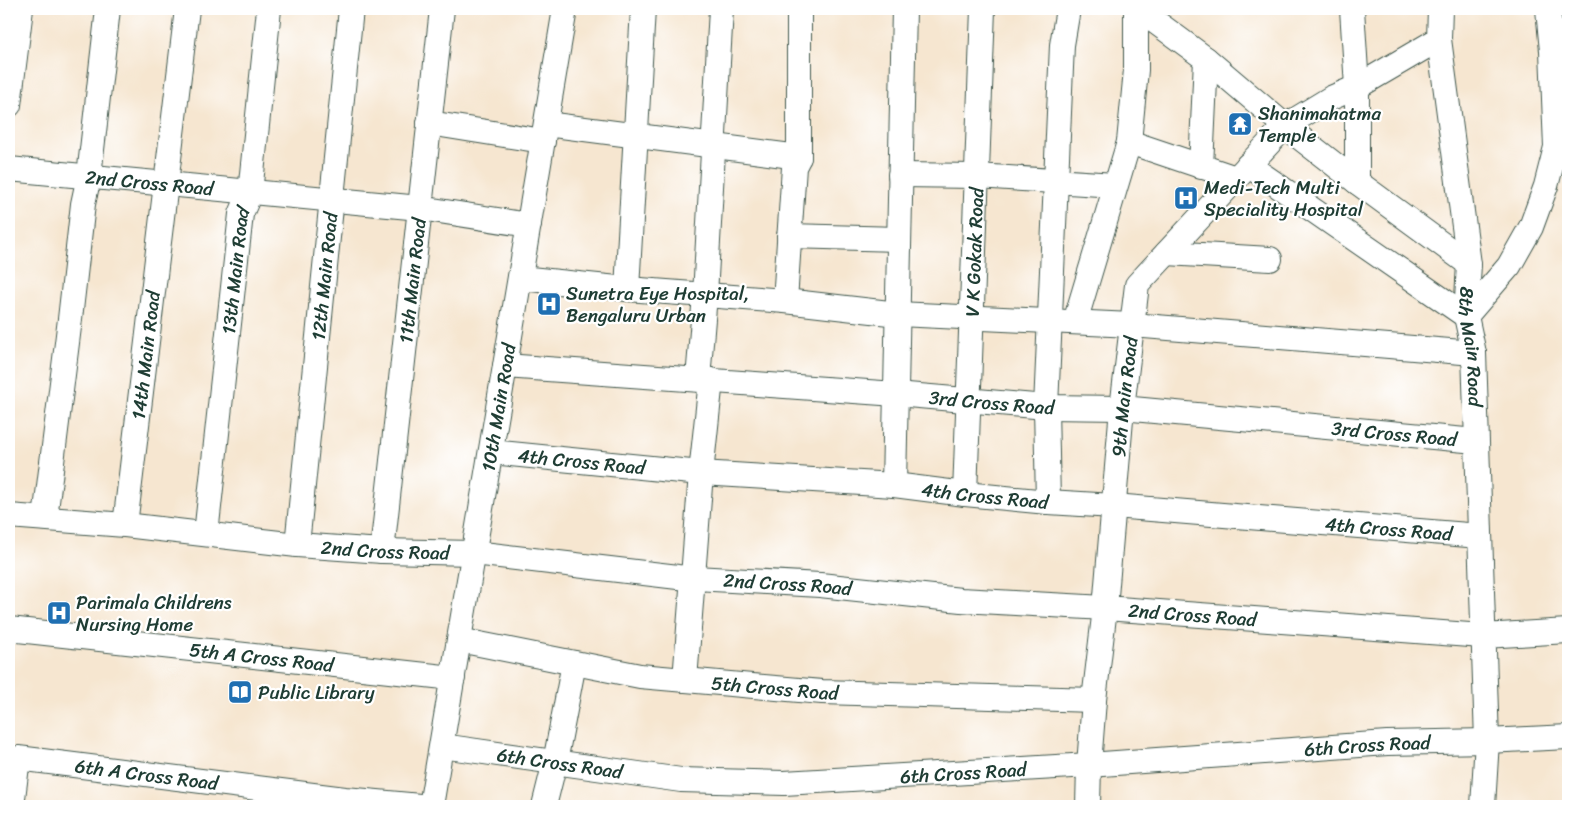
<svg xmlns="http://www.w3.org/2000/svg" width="1577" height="815" viewBox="0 0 1577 815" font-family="Sriracha,sans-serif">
<rect width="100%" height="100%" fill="#fff"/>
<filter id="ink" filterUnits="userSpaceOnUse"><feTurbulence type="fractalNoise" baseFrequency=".02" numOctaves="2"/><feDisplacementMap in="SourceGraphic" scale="10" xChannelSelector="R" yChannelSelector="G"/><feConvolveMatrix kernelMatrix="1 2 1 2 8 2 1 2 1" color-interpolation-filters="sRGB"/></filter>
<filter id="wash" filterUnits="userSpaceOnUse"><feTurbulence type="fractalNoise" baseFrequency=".0096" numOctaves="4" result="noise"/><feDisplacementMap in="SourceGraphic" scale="20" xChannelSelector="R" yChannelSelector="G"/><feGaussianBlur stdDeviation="1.12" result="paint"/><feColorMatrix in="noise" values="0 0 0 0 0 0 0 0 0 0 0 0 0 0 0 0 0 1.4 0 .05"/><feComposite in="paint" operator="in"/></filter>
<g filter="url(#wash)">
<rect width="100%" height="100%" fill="#f6e6d0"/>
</g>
<g filter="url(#ink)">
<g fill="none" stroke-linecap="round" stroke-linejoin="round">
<defs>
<g id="minor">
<polyline points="1138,9 1206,59 1285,126 1357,182 1469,264"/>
<polyline points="1352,9 1357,87 1357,182"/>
<path id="s1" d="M1440 9 1439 39 1469 264 1466 316 1474 353 1487 741 1483 806"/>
<polyline points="9,105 21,9"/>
<polyline points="429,123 543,141"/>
<polyline points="546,124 799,157"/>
<polyline points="1129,142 1236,178"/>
<polyline points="1248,165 1466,316 1509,266 1531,227 1546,186 1556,147 1552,51 1548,9"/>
<polyline points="1201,167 1206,59"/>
<path id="s2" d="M9 169 420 208 529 225"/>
<polyline points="900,175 977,176 1115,185"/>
<polyline points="789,236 899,239"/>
<polyline points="1167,253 1270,259"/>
<polyline points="520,278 627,289 785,301 898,314 1132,325 1474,353"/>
<polyline points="627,289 643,9"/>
<polyline points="785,301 794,167 799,157 799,9"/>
<polyline points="1075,322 1129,142 1136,70 1136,9"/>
<path id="s3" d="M505 366 896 394 1046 407 1122 408 1476 441"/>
<polyline points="698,379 705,295 721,9"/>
<path id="s4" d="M491 452 701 473 894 485 965 494 1048 502 1114 506 1480 536"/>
<polyline points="894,485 904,9"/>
<path id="s5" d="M965 494 983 9"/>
<polyline points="1048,502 1046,407 1062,45 1068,9"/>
<path id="s6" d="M9 516 125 525 297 545 382 551 474 553 678 577 820 585 961 600 1105 608 1483 636 1568 631"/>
<polyline points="45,518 70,319 83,204 89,176 108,9"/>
<path id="s7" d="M125 525 187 9"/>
<path id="s8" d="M206 534 241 214 250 193 269 9"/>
<path id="s9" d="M297 545 351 9"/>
<path id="s10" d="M382 551 442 9"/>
<path id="s11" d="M9 629 453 678"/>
<path id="s12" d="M459 640 640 676 822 692 1094 700"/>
<polyline points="685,680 701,473 711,380"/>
<path id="s13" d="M442 746 681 780 784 783 1089 765 1387 743 1487 741 1568 737"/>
<path id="s14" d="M12 806 18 758 345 799 420 806"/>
<path id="s15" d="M431 806 565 9"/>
<polyline points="544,806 555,762 574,663"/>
<path id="s16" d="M1088 806 1089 765 1094 700 1105 608 1122 408 1137 285 1285 126 1331 98 1357 87 1439 39"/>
</g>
</defs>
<use href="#minor" stroke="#3f564b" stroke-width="26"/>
<use href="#minor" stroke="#fff" stroke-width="24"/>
</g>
</g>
<defs>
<symbol id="temple-square" viewBox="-11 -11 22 22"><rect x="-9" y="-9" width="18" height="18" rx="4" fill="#1f6fb2" stroke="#fff"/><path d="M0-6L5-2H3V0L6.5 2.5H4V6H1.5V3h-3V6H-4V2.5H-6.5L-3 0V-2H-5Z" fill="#fff"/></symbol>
<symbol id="hospital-square" viewBox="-11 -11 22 22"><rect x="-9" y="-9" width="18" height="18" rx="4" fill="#1f6fb2" stroke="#fff"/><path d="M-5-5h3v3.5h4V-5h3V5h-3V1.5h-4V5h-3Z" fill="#fff"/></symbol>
<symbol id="library-square" viewBox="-11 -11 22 22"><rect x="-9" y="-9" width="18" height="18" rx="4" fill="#1f6fb2" stroke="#fff"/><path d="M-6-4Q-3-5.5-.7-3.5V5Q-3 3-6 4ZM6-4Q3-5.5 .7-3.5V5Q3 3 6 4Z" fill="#fff"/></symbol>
</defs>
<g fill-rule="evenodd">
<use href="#temple-square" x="1226" y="110" width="28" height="28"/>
<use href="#hospital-square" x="1172" y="184" width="28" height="28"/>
<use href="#hospital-square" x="535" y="290" width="28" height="28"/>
<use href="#hospital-square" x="45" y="599" width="28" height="28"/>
<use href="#library-square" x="226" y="678" width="28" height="28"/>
</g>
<g text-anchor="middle" stroke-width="4.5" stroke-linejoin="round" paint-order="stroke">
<g font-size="19" fill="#1f3d34" stroke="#fff" text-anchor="start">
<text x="1258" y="120">Shanimahatma<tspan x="1258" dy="22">Temple</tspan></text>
<text x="1204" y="194">Medi-Tech Multi<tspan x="1204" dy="22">Speciality Hospital</tspan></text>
<text x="566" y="300">Sunetra Eye Hospital,<tspan x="566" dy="22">Bengaluru Urban</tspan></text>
<text x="76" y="609">Parimala Childrens<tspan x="76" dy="22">Nursing Home</tspan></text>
<text x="258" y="699">Public Library</text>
</g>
<g font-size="19" fill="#1f3d34" stroke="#fff">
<text dy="7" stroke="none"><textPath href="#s2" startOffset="141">2nd Cross Road</textPath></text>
<text dy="7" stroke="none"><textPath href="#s5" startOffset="242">V K Gokak Road</textPath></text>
<text dy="7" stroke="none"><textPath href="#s8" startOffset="265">13th Main Road</textPath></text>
<text dy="7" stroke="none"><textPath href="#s9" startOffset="270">12th Main Road</textPath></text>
<text dy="7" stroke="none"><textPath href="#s10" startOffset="272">11th Main Road</textPath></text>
<text dy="7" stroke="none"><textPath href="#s1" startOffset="340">8th Main Road</textPath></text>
<text dy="7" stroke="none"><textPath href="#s7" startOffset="171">14th Main Road</textPath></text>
<text dy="7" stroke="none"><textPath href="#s16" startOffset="411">9th Main Road</textPath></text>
<text dy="7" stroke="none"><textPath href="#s3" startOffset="488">3rd Cross Road</textPath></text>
<text dy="7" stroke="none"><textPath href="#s15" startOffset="404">10th Main Road</textPath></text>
<text dy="7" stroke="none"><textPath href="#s3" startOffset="892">3rd Cross Road</textPath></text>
<text dy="7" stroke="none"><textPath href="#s4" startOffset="91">4th Cross Road</textPath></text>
<text dy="7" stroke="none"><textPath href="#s4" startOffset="496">4th Cross Road</textPath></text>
<text dy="7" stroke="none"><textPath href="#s4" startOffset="901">4th Cross Road</textPath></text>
<text dy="7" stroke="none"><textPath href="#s6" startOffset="378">2nd Cross Road</textPath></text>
<text dy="7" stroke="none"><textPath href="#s6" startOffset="782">2nd Cross Road</textPath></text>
<text dy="7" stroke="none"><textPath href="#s6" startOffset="1188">2nd Cross Road</textPath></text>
<text dy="7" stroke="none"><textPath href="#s11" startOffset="254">5th A Cross Road</textPath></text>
<text dy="7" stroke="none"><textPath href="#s12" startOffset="320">5th Cross Road</textPath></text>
<text dy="7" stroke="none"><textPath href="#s13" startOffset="929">6th Cross Road</textPath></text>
<text dy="7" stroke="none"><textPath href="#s13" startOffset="119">6th Cross Road</textPath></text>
<text dy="7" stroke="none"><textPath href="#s13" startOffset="524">6th Cross Road</textPath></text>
<text dy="7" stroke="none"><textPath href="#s14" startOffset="178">6th A Cross Road</textPath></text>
</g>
</g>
<rect width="1577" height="815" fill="none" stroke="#fff" stroke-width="30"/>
</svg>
